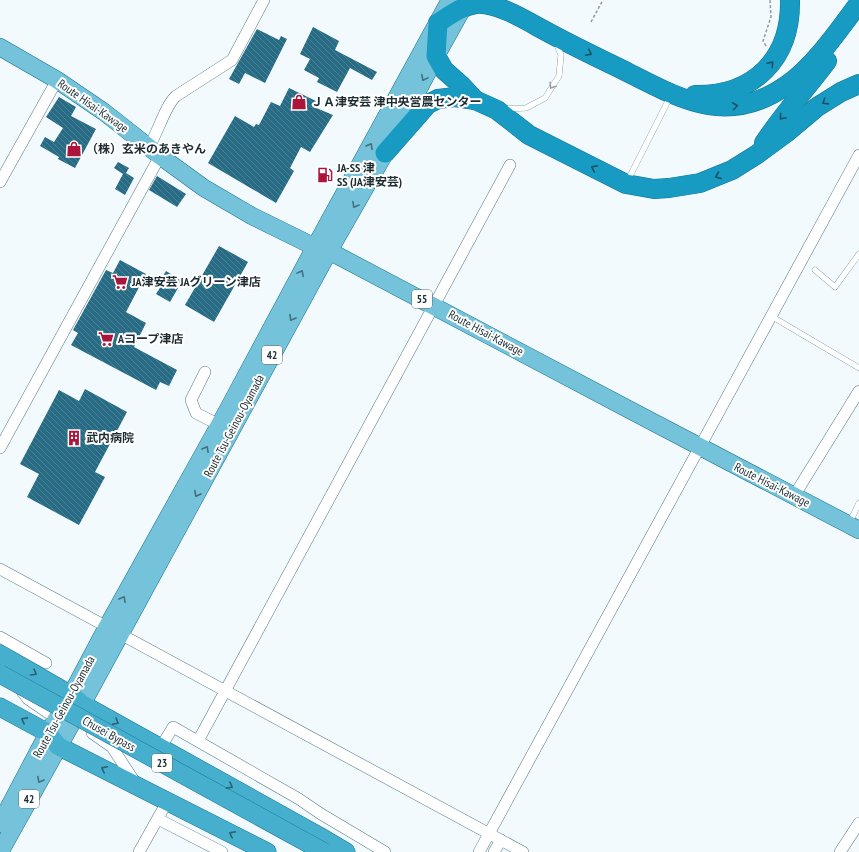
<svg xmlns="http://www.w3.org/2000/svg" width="859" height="852" viewBox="0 0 859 852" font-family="'PT Sans Narrow','Noto Sans JP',sans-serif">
<defs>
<pattern id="building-back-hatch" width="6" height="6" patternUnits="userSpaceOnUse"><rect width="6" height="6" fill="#276c84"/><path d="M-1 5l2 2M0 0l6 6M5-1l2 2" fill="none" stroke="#4c8194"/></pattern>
</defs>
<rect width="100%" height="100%" fill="#f3fafe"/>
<g fill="url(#building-back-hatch)">
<polygon points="313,27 339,41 335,50 377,72 372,80 350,68 337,92 317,82 319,78 304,70 310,59 300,54"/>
<polygon points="257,29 279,40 281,36 287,39 265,83 245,73 239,84 229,79"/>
<polygon points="289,88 316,101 314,107 333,115 310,152 301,147 290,168 294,171 276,203 208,163 235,116 254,127 256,124 259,125 271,102 280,106"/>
<polygon points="59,97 76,107 71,116 96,129 75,168 58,159 59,157 40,146 45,137 54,142 63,128 46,117"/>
<polygon points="118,162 129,168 126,173 134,178 125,195 115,189 123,174 114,168"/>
<polygon points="157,176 186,194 177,207 149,190"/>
<polygon points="219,246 248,262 214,322 185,305"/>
<polygon points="120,260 146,274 126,312 146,323 134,347 177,370 169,386 160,382 156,390 71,345 78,333 73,330 106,270 113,273"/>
<polygon points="166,271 182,281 170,302 156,294 165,280 162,278"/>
<polygon points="85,389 127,412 95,472 105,477 79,525 27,497 39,474 20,464 59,390 79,401"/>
</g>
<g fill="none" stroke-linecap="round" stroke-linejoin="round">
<defs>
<g id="service">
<polyline points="505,109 526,108 545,98 559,76 561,55 556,42"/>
<polyline points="627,182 670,97"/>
<polyline points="815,270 835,287 859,254"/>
<polyline points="771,316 859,368"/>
<polyline points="850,522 859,503"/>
</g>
<g id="minor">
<path d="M149 147C158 132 165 106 176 96L232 60 264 0"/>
<polyline points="0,182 57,80"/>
<polyline points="205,372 191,400 196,413 225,428"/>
<polyline points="0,448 160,156"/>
<polyline points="794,496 859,391"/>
<polyline points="0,569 523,852"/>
<polyline points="0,637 46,663"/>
<polyline points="21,690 28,699 57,719 61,724"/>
<polyline points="92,733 112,747 136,784"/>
<polyline points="198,741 510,165"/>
<polyline points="161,747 173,727 299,799 321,814 385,852"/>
<polyline points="158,819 222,852"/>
<polyline points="139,852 167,802"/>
<polyline points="479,852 859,155"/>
<polyline points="494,852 501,840"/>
<polyline points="840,852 859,823"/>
</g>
<g id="primary">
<path d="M0 47 57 80 104 112 160 156 204 188 252 216 315 247 329 251C505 344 682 438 859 530"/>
<polyline points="0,824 48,733 71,695 107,627 226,413 315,247 450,0"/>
<polyline points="0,852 74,719 329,251 385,153 436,56 465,4"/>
</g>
<g id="trunk">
<polyline points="0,654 71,695 82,704 319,836 346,852"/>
<polyline points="0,707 48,733 58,746 267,852"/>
</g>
<g id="motorway">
<path d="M695 95C754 96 791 59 790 0"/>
<path d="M475 100 462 86 444 70 436 56 438 23C450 15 462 6 476 4 495 2 524 19 540 28 567 43 594 56 621 69 679 98 726 128 787 85 814 66 839 30 859 3"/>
<path d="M764 143C783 114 806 89 827 61"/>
<polyline points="385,153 428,104 438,99 455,97 475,100 497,110 529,135 626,184 654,189 669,188 700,183 732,170 756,155 786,133 817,107 841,92 859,84"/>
</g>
</defs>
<use href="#service" stroke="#547886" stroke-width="6"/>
<use href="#minor" stroke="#547886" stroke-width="12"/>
<use href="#primary" stroke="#197490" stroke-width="18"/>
<use href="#trunk" stroke="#197490" stroke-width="19"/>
<use href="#motorway" stroke="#197490" stroke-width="20"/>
<g stroke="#909a9f" stroke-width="1.5" stroke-dasharray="3 2" stroke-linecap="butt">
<polyline points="591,22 603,0"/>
<polyline points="766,46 763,41 771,17 770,0"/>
</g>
<use href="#service" stroke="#fff" stroke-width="5.5"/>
<use href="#minor" stroke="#fff" stroke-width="11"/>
<use href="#primary" stroke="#74c3da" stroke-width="17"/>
<use href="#trunk" stroke="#46afce" stroke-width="18"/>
<use href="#motorway" stroke="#179bc2" stroke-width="19"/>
<defs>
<polyline id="trunk-bridge" points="0,674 324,852"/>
</defs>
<use href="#trunk-bridge" stroke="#197490" stroke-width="19" stroke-linecap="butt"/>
<use href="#trunk-bridge" stroke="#46afce" stroke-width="18"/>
</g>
<defs><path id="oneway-chevron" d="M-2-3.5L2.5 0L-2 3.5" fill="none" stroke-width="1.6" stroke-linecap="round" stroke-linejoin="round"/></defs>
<g stroke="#1b5364">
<use href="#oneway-chevron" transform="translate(589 53) rotate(26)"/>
<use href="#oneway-chevron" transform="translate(771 64) rotate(-49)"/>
<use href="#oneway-chevron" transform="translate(825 102) rotate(148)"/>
<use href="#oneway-chevron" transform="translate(735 106) rotate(-7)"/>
<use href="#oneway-chevron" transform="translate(782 117) rotate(131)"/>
<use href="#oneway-chevron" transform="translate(594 168) rotate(-154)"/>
<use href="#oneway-chevron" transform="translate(718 176) rotate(158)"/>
</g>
<g stroke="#44707e">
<use href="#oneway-chevron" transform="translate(424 78) rotate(118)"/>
<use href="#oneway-chevron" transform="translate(370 146) rotate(-61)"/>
<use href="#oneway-chevron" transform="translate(355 205) rotate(120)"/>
<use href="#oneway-chevron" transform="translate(301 273) rotate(-62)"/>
<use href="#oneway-chevron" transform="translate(292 318) rotate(119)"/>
<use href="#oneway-chevron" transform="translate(206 449) rotate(-61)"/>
<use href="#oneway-chevron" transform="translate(197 494) rotate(119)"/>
<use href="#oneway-chevron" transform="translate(123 599) rotate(-61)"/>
<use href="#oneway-chevron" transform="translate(40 780) rotate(119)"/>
</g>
<use stroke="#99a0a3" href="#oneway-chevron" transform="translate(552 86) rotate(123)"/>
<g stroke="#2d6070">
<use href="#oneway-chevron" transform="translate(34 673) rotate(30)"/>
<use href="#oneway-chevron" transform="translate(24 720) rotate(-152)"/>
<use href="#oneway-chevron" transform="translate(116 722) rotate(29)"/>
<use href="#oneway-chevron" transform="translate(104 769) rotate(-153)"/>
<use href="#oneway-chevron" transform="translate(230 786) rotate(29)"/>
<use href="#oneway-chevron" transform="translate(232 834) rotate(-153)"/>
</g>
<defs>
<symbol id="shop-bare" viewBox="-9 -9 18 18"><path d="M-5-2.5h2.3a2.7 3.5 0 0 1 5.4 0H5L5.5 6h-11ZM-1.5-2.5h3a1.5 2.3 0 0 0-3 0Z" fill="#ab153c" stroke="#fff" stroke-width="2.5" paint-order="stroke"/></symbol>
<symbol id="fuel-bare" viewBox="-9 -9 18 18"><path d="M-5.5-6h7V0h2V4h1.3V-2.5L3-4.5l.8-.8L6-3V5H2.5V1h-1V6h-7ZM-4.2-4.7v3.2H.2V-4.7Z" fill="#ab153c" stroke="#fff" stroke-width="2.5" paint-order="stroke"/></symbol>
<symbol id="supermarket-bare" viewBox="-9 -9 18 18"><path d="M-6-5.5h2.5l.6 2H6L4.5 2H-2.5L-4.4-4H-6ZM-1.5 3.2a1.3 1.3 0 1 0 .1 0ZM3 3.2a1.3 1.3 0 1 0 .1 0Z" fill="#ab153c" stroke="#fff" stroke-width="2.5" paint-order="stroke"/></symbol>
<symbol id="building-bare" viewBox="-9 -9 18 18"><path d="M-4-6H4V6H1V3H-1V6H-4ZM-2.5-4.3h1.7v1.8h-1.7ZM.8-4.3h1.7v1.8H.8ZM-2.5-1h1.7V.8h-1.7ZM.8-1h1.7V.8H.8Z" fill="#ab153c" stroke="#fff" stroke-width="2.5" paint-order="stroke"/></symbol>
</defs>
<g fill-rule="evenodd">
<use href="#shop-bare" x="288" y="91" width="22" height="22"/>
<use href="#shop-bare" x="63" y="138" width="22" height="22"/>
<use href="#fuel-bare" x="314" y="164" width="22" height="22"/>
<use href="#supermarket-bare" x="109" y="271" width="22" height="22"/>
<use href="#supermarket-bare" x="95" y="328" width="22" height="22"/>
<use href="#building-bare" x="63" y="427" width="22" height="22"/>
</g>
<g text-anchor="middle" stroke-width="4" stroke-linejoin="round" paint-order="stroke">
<g fill="#fff" stroke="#616b70" stroke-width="1">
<rect x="412" y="290" width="20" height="18" rx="3"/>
<rect x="262" y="346" width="20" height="18" rx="3"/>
<rect x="152" y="754" width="20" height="18" rx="3"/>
<rect x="19" y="790" width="20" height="18" rx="3"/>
</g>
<g font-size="11" font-weight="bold" fill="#1d2c32">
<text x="422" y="303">55</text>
<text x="272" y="359">42</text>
<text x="162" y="767">23</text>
<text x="29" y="803">42</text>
</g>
<g font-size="12" font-weight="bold" fill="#1d2c32" stroke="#fff" text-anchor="start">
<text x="311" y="106">ＪＡ津安芸 津中央営農センター</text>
<text x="86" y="153">（株）玄米のあきやん</text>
<text x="337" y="172">JA-SS 津<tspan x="337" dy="14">SS (JA津安芸)</tspan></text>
<text x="132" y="286">JA津安芸 JAグリーン津店</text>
<text x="118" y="343">Aコープ津店</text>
<text x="86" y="442">武内病院</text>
</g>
<g font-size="12" fill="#1d2c32" stroke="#fff">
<text transform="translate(93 106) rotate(35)" y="4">Route Hisai-Kawage</text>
<text transform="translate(486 333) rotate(28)" y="4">Route Hisai-Kawage</text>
<text transform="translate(234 426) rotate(-62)" y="4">Route Tsu-Geinou-Oyamada</text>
<text transform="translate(772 485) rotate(27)" y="4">Route Hisai-Kawage</text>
<text transform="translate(64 707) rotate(-61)" y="4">Route Tsu-Geinou-Oyamada</text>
<text transform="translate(109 734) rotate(29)" y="4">Chusei Bypass</text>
</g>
</g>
</svg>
